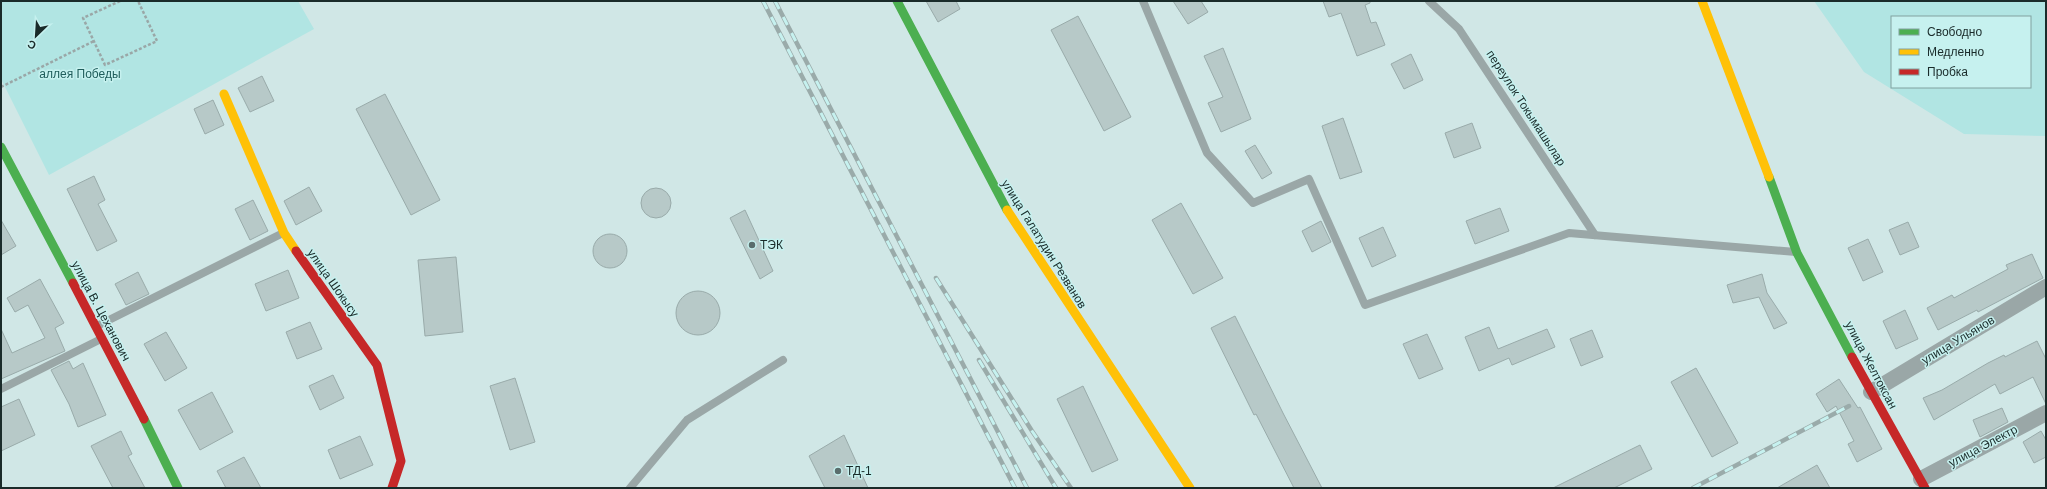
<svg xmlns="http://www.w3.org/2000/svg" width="2047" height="489" viewBox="0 0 2047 489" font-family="Arial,sans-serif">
<rect width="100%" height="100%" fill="#d0e7e6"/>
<g fill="#b1e5e3" fill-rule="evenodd">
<polygon points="1,1 298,1 314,29 49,175 1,79"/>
<path d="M1814 1H2046V136L1964 134 1864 72ZM1892 17H2030V87H1892Z"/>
</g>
<g fill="#b7c9c8" stroke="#99abaa">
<polygon points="926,1 956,1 960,9 938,22"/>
<polygon points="1173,1 1201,1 1208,12 1188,24"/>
<polygon points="1323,1 1370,1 1370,3 1365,5 1371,23 1376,22 1385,45 1357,56 1341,13 1329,17"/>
<polygon points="1078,16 1131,117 1104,131 1051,30"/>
<polygon points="1223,48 1251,119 1221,132 1208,103 1223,97 1204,56"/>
<polygon points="1411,54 1423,80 1404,89 1391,64"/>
<polygon points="262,76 274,101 250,112 238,88"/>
<polygon points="385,94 440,200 411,215 356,109"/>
<polygon points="213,100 224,125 205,134 194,109"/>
<polygon points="1343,118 1362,172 1340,179 1322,126"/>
<polygon points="1472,123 1481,148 1454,158 1445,133"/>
<polygon points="1255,145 1272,173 1262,179 1245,151"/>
<polygon points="94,176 105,200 98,204 117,241 97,251 67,189"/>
<polygon points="309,187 322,211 296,225 284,201"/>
<circle cx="656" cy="203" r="15"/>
<polygon points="253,200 268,231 250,240 235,209"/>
<polygon points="1181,203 1223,278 1193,294 1152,220"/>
<polygon points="1500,208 1509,231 1475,244 1466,221"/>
<polygon points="745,210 773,271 760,279 730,218"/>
<polygon points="1,220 16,246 1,255"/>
<polygon points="1321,221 1331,242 1312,252 1302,231"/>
<polygon points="1908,222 1919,247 1900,255 1889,230"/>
<polygon points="1383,227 1396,256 1372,267 1359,238"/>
<circle cx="610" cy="251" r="17"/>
<polygon points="1868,239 1883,272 1863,281 1848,248"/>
<polygon points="2032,254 2043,278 1978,312 1977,310 1938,330 1927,308 1952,295 1954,298 2008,269 2006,265"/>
<polygon points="456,257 463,332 425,336 418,260"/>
<polygon points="288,270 299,298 266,311 255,284"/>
<polygon points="138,272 149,294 126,305 115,284"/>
<polygon points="1762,274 1767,293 1787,323 1774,329 1759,297 1733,303 1727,285"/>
<polygon points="40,279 64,323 55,328 65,351 1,379 1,329 12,353 45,338 28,305 15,312 7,298"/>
<circle cx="698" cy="313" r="22"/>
<polygon points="1905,310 1918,339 1896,349 1883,321"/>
<polygon points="1235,316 1283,413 1322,488 1294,488 1256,414 1254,415 1211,328"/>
<polygon points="310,322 322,349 297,359 286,332"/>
<polygon points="1489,327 1498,349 1547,329 1555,347 1512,365 1509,358 1479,371 1465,337"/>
<polygon points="1592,330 1603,357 1581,366 1570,339"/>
<polygon points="166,332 187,368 165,381 144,344"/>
<polygon points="1427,334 1443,369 1419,379 1403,344"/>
<polygon points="2037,341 2046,359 2046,404 2033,377 2000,394 1995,384 1934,420 1923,398 1942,390 1988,363 2004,355 2005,357"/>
<polygon points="69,361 73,369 83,363 106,415 78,427 69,404 51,370"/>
<polygon points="1696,368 1738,443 1712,457 1671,382"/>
<polygon points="333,375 344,398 320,410 309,386"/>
<polygon points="515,378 535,442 510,450 490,386"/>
<polygon points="1839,379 1858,408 1860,407 1882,449 1857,462 1848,444 1854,441 1836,406 1827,412 1816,394"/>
<polygon points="1083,386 1118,460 1092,472 1057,399"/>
<polygon points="212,392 233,432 200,450 178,410"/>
<polygon points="19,399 35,435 1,451 1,407"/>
<polygon points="2002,408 2008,422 1980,437 1973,420"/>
<polygon points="121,431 132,454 128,456 145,488 113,488 91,446"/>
<polygon points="2041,431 2046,440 2046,457 2034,463 2023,442"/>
<polygon points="844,435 868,488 825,488 809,456"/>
<polygon points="360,436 373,465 340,479 328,450"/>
<polygon points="1640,445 1652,469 1614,488 1553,488"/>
<polygon points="244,457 261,488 226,488 217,471"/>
<polygon points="1817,465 1830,488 1777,488"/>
</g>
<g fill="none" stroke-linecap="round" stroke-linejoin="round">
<g stroke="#9aa7a7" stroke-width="2.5" stroke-dasharray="3 2" stroke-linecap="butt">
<polyline points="120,1 83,18 105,65 157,41 138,1"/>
<polyline points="1,87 94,41"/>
</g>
<g stroke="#9aa7a7" stroke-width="8">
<polyline points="1143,1 1207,153 1253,203 1309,179 1365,305 1569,233 1796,252"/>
<polyline points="1429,1 1459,29 1595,235"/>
<polyline points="97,326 283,233"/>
<polyline points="1,389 101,339"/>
<polyline points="630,488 687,420 783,360"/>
</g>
<g stroke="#9aa7a7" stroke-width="16">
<polyline points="1871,392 2046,287"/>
<polyline points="1921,479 2046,413"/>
</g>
<g stroke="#4caf50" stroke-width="9">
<polyline points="897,1 1007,210"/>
<polyline points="1,147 73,283"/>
<polyline points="1769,177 1797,253 1852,357"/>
<polyline points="144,419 178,488"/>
</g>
<g stroke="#ffc107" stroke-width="9">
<polyline points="1702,1 1769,177"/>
<polyline points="224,94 284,233 296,251"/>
<polyline points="1007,210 1190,488"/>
</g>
<g stroke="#c62828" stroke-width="9">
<polyline points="296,251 377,365 401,461 392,488"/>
<polyline points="73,283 144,419"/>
<polyline points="1852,357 1925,488"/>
</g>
<defs>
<g id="rail">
<polyline points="763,1 1015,488"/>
<polyline points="775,1 1027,488"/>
<polyline points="936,278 1032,431 1071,488"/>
<polyline points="979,360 1056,488"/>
<polyline points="1693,488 1849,406"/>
</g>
</defs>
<use href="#rail" stroke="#9aabaa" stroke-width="4.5"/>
<use href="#rail" stroke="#c6f1ef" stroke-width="3" stroke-dasharray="9" stroke-linecap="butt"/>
</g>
<g fill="#5a6d6c" stroke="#c6f1ef" stroke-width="1.5">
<circle cx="752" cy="245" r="4"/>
<circle cx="838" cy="471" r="4"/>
</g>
<g text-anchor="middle" stroke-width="3" stroke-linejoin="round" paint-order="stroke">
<g font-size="12" fill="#205e5c" stroke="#c6f1ef">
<text x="80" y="78">аллея Победы</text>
</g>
<g font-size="12" fill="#1a2b2a" stroke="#c6f1ef">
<text transform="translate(1526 108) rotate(57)" y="4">переулок Токымашылар</text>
<text transform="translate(1044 244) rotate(58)" y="4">улица Галатудин Резванов</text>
<text transform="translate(333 283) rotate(55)" y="4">улица Шокысу</text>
<text transform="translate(101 311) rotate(62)" y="4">улица В. Цеханович</text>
<text transform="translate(1958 340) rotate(-31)" y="4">улица Ульянов</text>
<text transform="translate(1871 365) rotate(62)" y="4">улица Желтоксан</text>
<text transform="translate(1983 446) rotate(-28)" y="4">улица Электр</text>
</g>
<g font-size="12" fill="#1a2b2a" stroke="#c6f1ef" text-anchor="start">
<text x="760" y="249">ТЭК</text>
<text x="846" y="475">ТД-1</text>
</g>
</g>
<rect width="2047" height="489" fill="none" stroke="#1a2b2a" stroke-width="4"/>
<rect x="1891" y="16" width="140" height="72" fill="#c6f1ef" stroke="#81a2a0"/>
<rect x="1899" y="29" width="20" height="6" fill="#4caf50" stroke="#81a2a0"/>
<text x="1927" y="36" font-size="12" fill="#1a2b2a">Свободно</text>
<rect x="1899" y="49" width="20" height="6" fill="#ffc107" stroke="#81a2a0"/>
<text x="1927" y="56" font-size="12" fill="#1a2b2a">Медленно</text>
<rect x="1899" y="69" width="20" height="6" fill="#c62828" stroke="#81a2a0"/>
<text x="1927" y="76" font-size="12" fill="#1a2b2a">Пробка</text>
<g transform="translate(36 36) rotate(205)" stroke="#c6f1ef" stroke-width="3" paint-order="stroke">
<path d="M0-3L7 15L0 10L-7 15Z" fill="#1a2b2a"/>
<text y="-6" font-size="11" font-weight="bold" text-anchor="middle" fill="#1a2b2a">С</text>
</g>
</svg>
